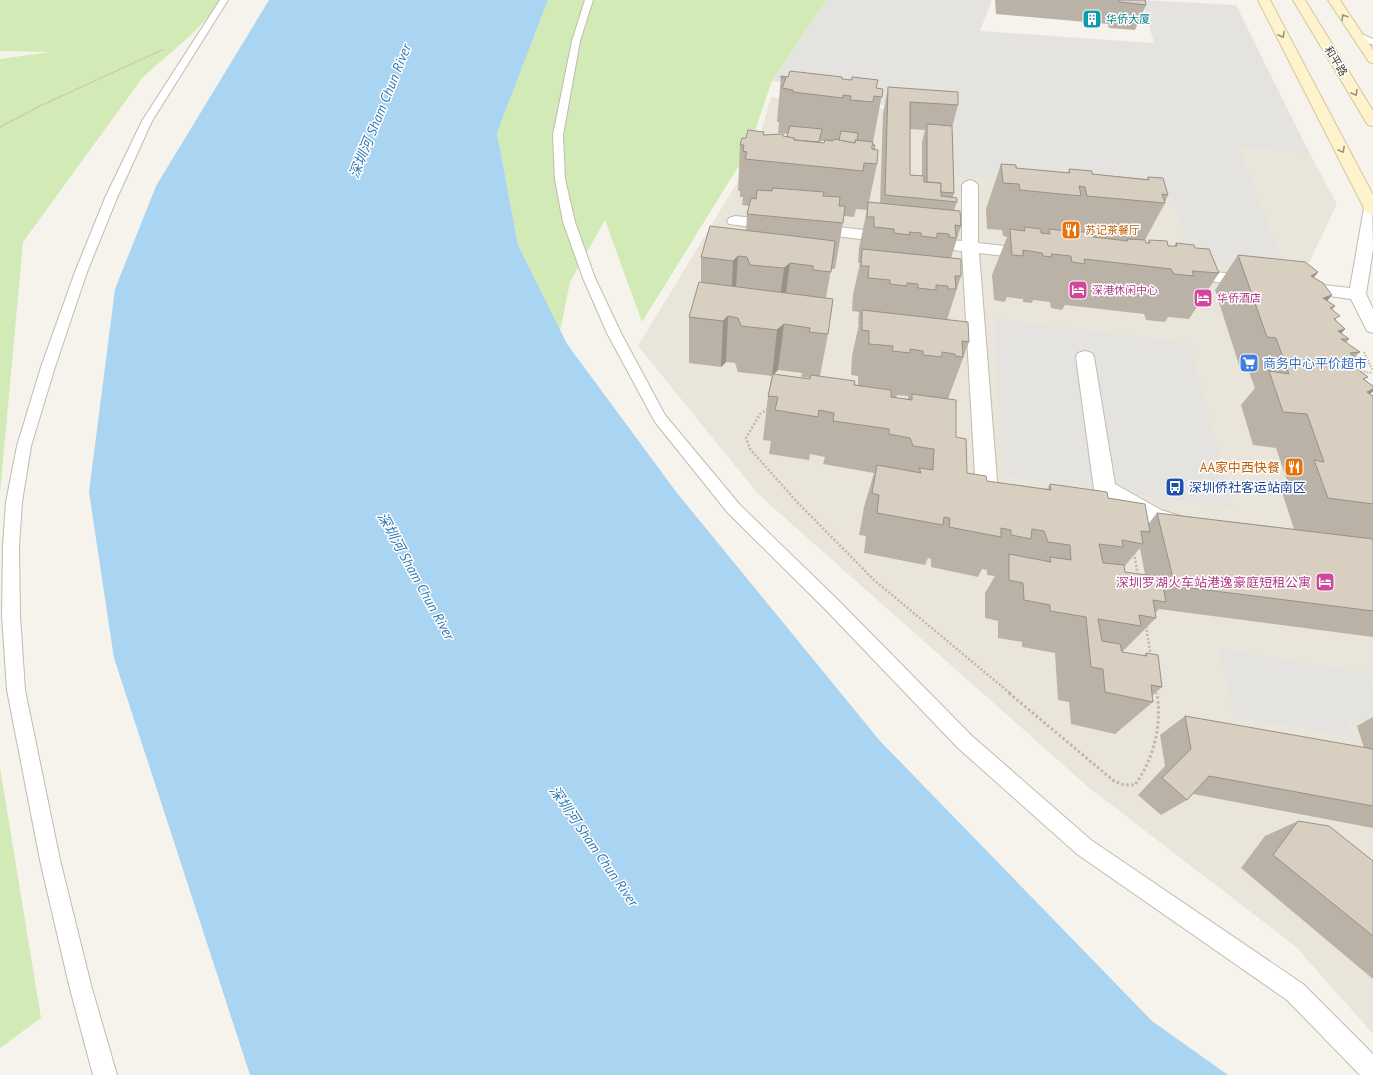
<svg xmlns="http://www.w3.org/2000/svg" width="1373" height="1075" viewBox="0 0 1373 1075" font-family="'PT Sans','Noto Sans SC',sans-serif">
<rect width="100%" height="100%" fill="#f6f3ec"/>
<polygon fill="#eae5da" points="771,97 1310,154 1337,204 1305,271 1373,421 1373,1034 1295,946 1088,787 758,494 638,346 755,153"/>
<g fill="#d2eab5">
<polygon points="0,0 224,0 191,35 143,77 23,242 0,493 0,59 50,52 0,51"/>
<polygon points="548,0 827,0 772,81 748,151 642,322 605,220 570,282 560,331 518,245 497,133"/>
<polygon points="0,768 41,1018 0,1048"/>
</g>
<g fill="#e5e3e0">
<polygon points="827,0 992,0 980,31 1154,43 1142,0 1236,5 1310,154 1239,147 1287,274 1192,263 1173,198 952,174 950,112 813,98 801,84 772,81"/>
<polygon points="994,319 1190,343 1233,508 1002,476"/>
<polygon points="1219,649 1369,673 1373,687 1373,723 1348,719 1353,737 1234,717"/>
</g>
<polygon fill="#a9d4f2" points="269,0 548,0 497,133 518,245 567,344 677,493 880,741 1152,1021 1228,1075 250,1075 114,658 89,492 115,289 156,186"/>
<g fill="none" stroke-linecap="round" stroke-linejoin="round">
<defs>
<g id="lane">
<polygon points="220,0 228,0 152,121 117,198 87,272 55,367 31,446 22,502 19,546 20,616 25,690 60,860 91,985 117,1075 93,1075 69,985 40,860 7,690 2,616 3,546 6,502 17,446 41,367 75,272 105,198 142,121"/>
<polygon points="585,0 593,0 580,41 563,135 565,179 575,222 595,278 621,333 665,415 740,505 836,598 972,736 1091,840 1303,984 1373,1054 1373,1075 1360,1075 1287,1000 1077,854 958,748 824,608 728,513 655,422 607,333 583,278 563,222 555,179 553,135 572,41"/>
<polygon points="1355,31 1373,39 1373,45 1352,36 1351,34"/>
</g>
<g id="street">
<polygon points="970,180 975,182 978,185 978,243 1030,249 1036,250 1038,254 1036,258 1030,259 979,253 998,493 994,499 987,501 980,499 976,493 962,251 925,247 919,245 917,242 919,239 925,237 962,241 962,185 965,182"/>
<polygon points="1372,203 1373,249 1366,294 1373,309 1373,333 1367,331 1351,299 1299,292 1293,291 1290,287 1293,283 1299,282 1350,288 1364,208 1367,205"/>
<polygon points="735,216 776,220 782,222 784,225 782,228 776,230 729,224 727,221 729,218"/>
<polygon points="812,224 891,233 897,235 899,238 897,241 891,243 806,232 804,229 806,226"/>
<polygon points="1187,269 1253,276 1259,277 1261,281 1259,285 1253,286 1181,278 1179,274 1181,270"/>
<path d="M1085 351 1092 353 1094 357 1115 484 1161 510 1190 519 1193 525 1190 531C1166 539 1119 507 1098 495L1094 489 1076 357 1078 353Z"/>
</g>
<g id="secondary">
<polygon points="1258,0 1270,0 1373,195 1373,215 1367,213 1365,210"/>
<polygon points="1293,0 1305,0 1373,111 1373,126 1368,125 1366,122"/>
<polygon points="1328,0 1340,0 1373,50 1373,63 1369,62"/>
</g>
</defs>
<use href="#lane" stroke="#c2bbae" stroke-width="2"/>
<use href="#street" stroke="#c2bbae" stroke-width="2"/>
<use href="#secondary" stroke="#d6c79b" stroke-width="2"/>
<polyline stroke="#c4b79f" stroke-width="1.5" stroke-dasharray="1 1" stroke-linecap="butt" points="0,127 40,106 164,49"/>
<g stroke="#c4b79f" stroke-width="2" stroke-dasharray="1.5 1.5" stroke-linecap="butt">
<polyline points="1364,352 1373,371"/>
<polyline points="1358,371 1373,373"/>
</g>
<g stroke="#c4b79f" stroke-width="2.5" stroke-dasharray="2 2" stroke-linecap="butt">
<polyline points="768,409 760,414 746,438 750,449 797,502 874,580 1011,694"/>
<polyline points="1134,553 1138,576"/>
<polyline points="1146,626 1151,657"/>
<polyline points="1156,689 1157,694"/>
</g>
<path stroke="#c4b79f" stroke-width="3" stroke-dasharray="2.5 2.5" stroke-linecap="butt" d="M1009 693 1114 781 1124 785H1135C1154 758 1162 726 1157 693"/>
<use href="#lane" fill="#fff" fill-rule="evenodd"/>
<use href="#street" fill="#fff" fill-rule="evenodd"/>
<use href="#secondary" fill="#fff3cd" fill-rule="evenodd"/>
</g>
<g fill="#bab2a6" fill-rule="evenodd">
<polygon points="995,0 1145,0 1146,5 1135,30 1109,28 1108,24 996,14"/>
<path d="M781 76 842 79 877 88 883 89 873 142 872 145 874 149 877 164 869 202 880 203 883 114 888 87 958 105 952 128 954 193 953 197 957 202 954 210 961 226 951 258 961 276 947 320 969 342 948 399 956 437 967 473 987 481 1047 489 1050 484 1108 498 1149 523 1157 513 1294 529 1282 492 1289 486 1276 448 1253 445 1241 405 1255 388 1249 372 1241 371 1215 290 1238 255 1318 272 1313 278 1327 301 1335 306 1332 310 1336 320 1345 329 1341 333 1349 339 1346 343 1360 352 1355 357 1360 371 1365 380 1373 386V391L1370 394 1373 396V637L1159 609 1155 613 1156 618 1122 652 1143 656 1146 653 1162 687 1152 696 1153 702 1115 734 1071 724 1069 702 1058 700 1055 653 1022 647V642L998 638V621L985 618V593L995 576 987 575V570L982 569 978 577 931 567V559L928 558 925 565 864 553 866 536 859 535 864 507 874 473 823 464 825 457 810 454 809 460 769 454 771 441 763 440 768 396 772 375V376L738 372 735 363 726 362 721 367 689 363V317L701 283V257L746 231 747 214 749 206 742 205 743 197H740V191H738L740 145 746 138 764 135 787 137 788 134 778 133 779 122H777ZM910 129 925 130 922 142V176L910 175ZM820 141H824V143L820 142ZM856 209 867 210 859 248 858 263H860L853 295 852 311 859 312 858 324H859L852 356 851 375 858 376V385L820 376 828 334 826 298 831 269H835L844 216 854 217ZM778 370 802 373 801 377 810 378V379L774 374ZM897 395 908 396V399L896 398ZM1140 548 1145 575 1125 572 1124 567Z"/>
<polygon points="1001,164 1016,168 1068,173 1069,169 1092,174 1147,179 1148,177 1168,195 1165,202 1165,203 1145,240 1146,243 1147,243 1149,240 1168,246 1174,246 1176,243 1195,248 1219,273 1189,319 1168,317 1165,322 1146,320 1144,314 1065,305 1062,310 1051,308 1050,302 1033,300 1032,303 1023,302 1023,299 1007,297 1005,302 994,300 992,275 1007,237 1003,236 1002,230 987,229 986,209"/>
<polygon points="1185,716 1364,748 1357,726 1373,717 1373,828 1193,794 1187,800 1161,815 1138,795 1165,766 1160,735"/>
<polygon points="1298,821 1373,861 1373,979 1241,868 1265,836"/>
</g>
<g fill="#979187">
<polygon points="738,256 735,302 731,307 733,261"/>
<polygon points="790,263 784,309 778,314 784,268"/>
<polygon points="1318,272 1291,307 1311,276"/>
<polygon points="1332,295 1304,330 1323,298"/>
<polygon points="728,316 726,362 721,367 723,321"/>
<polygon points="784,324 778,370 772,376 777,330"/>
<polygon points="1345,329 1316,363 1338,331"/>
<polygon points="1365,365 1333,399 1356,368"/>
<polygon points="1373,389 1373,391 1342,422 1367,392"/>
</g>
<g fill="#d8cfc1" stroke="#979187">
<polygon points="1118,0 1145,0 1146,5 1119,2"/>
<polygon points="790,71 842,77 842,79 852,80 852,77 878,80 876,88 883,89 882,97 874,96 873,102 850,100 851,96 843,95 843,98 793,92 793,90 782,88 786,78 781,78 781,76 788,77"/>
<polygon points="888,87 958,92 958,105 910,102 910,175 924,176 924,182 941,183 941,196 957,198 957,202 885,195"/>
<polygon points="927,124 952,126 954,193 941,192 941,183 927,182"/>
<polygon points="790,126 822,129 819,142 794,140 794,138 787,137"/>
<polygon points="748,130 764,132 763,135 783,134 783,136 794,138 794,140 824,143 825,140 833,141 834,139 855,143 855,140 873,142 872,149 878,150 877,164 864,163 863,171 745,159 747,152 743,151 744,145 740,145 742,138 746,138"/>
<polygon points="841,131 858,133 857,140 855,140 855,143 839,140"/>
<polygon points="872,145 875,145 874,149 872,149"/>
<polygon points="1001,164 1016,165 1016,168 1070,173 1069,169 1092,171 1092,174 1149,180 1148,177 1163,178 1168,195 1162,194 1165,203 1087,196 1085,187 1079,186 1081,196 1020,190 1019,184 1003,183"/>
<polygon points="773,188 824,192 823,196 840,197 839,206 845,206 843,223 747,214 751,198 756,199 757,190 772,191"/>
<polygon points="868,202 960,211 961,226 955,225 956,238 949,237 949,234 937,233 937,238 921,236 921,233 909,232 910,235 894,233 894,229 874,227 874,217 867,217"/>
<polygon points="710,226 835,241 831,272 813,270 813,266 790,263 784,268 750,265 747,257 738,256 733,261 701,257"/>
<polygon points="1024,227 1041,229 1041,233 1050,234 1049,229 1066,231 1066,234 1072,235 1072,231 1092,233 1093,237 1128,241 1127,239 1145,240 1146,243 1150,243 1149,240 1167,241 1168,246 1177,246 1176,243 1194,245 1195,248 1209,249 1219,273 1192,271 1194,276 1174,274 1171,269 1084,259 1085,264 1072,262 1071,256 1051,254 1052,257 1043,256 1042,253 1023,250 1023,256 1012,255 1010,229 1025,231"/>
<polygon points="862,249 961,259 961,276 955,276 956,289 948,289 948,286 936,285 936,290 918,288 918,284 907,283 907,286 890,284 890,280 868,278 869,266 861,266"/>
<polygon points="1238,255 1305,262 1318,272 1311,276 1323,283 1332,295 1323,298 1335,306 1330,308 1340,316 1334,319 1345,329 1338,331 1349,339 1341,339 1360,352 1350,353 1365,365 1356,368 1368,377 1363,379 1373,386 1373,389 1367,392 1373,396 1373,504 1328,498 1314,460 1324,462 1307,414 1283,412 1269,371 1289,374 1276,338 1267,337"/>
<polygon points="699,282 833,299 828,334 809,332 810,328 784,324 777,330 741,326 738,318 728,316 723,321 689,317"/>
<polygon points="862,310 968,322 969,342 962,341 963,357 955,356 955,354 942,352 942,357 923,355 923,351 910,349 910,353 892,351 893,346 869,344 869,331 862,330"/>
<polygon points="773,374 810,379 811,375 855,381 854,385 891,390 891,397 912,400 912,394 956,400 956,437 966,439 967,473 986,476 987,481 1051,490 1050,484 1107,492 1108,498 1145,504 1150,532 1141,531 1143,544 1122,540 1123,547 1099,544 1103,563 1124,565 1125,572 1161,577 1166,602 1153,600 1156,618 1139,615 1141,626 1098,619 1102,641 1120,644 1122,652 1147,656 1146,653 1158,655 1162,687 1151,685 1153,702 1105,692 1103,669 1091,667 1086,617 1050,611 1050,605 1024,600 1023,583 1009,580 1009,554 1051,562 1050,557 1071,560 1070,545 1048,542 1044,531 1032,529 1031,539 1011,535 1011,530 1001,528 1001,537 949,527 950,518 944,517 943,525 877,513 879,495 872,493 877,465 921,473 919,468 933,470 934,449 913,446 910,438 889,434 889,429 833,421 834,413 819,410 818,417 775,410 778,397 768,396"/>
<polygon points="1157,513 1373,539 1373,611 1175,586"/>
<polygon points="1185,716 1373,749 1373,806 1209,776 1187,800 1162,778 1191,749"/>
<polygon points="1298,821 1329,826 1373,861 1373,936 1273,855"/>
</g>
<defs><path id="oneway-chevron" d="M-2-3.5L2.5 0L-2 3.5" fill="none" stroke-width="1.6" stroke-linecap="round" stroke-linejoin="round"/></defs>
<g stroke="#9c937c">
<use href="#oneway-chevron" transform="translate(1344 17) rotate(-122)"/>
<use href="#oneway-chevron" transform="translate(1282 35) rotate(63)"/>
<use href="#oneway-chevron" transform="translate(1355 93) rotate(59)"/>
<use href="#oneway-chevron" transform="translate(1342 150) rotate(62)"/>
</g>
<defs>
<symbol id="building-square" viewBox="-11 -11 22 22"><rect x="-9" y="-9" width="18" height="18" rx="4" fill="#0f9aa8" stroke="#fff"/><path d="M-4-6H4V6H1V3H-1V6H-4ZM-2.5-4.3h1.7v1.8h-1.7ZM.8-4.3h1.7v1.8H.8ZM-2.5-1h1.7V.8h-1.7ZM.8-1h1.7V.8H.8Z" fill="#fff"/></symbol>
<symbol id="restaurant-square" viewBox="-11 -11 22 22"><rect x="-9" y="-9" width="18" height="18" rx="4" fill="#e8710a" stroke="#fff"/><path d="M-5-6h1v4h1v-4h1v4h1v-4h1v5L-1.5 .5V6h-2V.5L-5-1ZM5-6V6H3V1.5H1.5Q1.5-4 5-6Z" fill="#fff"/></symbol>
<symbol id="hotel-square" viewBox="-11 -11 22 22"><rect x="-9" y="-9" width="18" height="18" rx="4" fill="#d1479c" stroke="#fff"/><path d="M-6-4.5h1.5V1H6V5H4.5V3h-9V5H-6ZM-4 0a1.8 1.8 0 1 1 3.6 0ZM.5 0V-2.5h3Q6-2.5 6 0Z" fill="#fff"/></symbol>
<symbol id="supermarket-square" viewBox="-11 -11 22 22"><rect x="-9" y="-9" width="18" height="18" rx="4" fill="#3f7fe0" stroke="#fff"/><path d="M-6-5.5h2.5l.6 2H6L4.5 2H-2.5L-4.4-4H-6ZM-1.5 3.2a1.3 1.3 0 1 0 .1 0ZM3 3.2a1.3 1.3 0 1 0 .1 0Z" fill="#fff"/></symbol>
<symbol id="bus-square" viewBox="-11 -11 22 22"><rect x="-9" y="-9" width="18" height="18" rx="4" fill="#1a4fb4" stroke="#fff"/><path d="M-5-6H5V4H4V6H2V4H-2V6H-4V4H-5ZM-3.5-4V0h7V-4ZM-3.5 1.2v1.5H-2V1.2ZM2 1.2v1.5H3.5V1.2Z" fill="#fff"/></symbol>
</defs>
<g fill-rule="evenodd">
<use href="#building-square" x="1081" y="8" width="22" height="22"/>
<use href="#restaurant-square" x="1060" y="219" width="22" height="22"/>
<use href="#hotel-square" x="1067" y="279" width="22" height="22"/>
<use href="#hotel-square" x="1192" y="287" width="22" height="22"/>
<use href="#supermarket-square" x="1238" y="352" width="22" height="22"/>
<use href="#restaurant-square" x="1283" y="456" width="22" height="22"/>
<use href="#bus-square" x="1164" y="476" width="22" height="22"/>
<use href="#hotel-square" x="1314" y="571" width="22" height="22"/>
</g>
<g text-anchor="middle" stroke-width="3" stroke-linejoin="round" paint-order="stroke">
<g font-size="11" fill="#0d838f" stroke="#fff" text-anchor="start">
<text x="1106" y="23">华侨大厦</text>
</g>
<g font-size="11" fill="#4b4439" stroke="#fff">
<text transform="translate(1336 61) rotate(59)" y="4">和平路</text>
</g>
<g font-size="11" fill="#c56008" stroke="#fff" text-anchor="start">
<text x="1085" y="234">苏记茶餐厅</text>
</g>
<g font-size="11" fill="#b23c85" stroke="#fff" text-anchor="start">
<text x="1092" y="294">深港休闲中心</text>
<text x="1217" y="302">华侨酒店</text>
</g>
<g font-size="13" fill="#366cbe" stroke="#fff" text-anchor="start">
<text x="1263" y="368">商务中心平价超市</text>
</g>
<g font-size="13" fill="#c56008" stroke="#fff" text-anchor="end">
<text x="1280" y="472">AA家中西快餐</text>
</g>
<g font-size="13" fill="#164399" stroke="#fff" text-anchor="start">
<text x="1189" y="492">深圳侨社客运站南区</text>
</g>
<g font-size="13" fill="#b23c85" stroke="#fff" text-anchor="end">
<text x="1311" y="587">深圳罗湖火车站港逸豪庭短租公寓</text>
</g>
<g font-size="14" font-style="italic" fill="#2e7ab2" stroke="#fff">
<text transform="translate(380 111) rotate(-68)" y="5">深圳河 Sham Chun River</text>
<text transform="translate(416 576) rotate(61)" y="5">深圳河 Sham Chun River</text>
<text transform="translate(594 846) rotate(55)" y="5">深圳河 Sham Chun River</text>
</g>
</g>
</svg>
